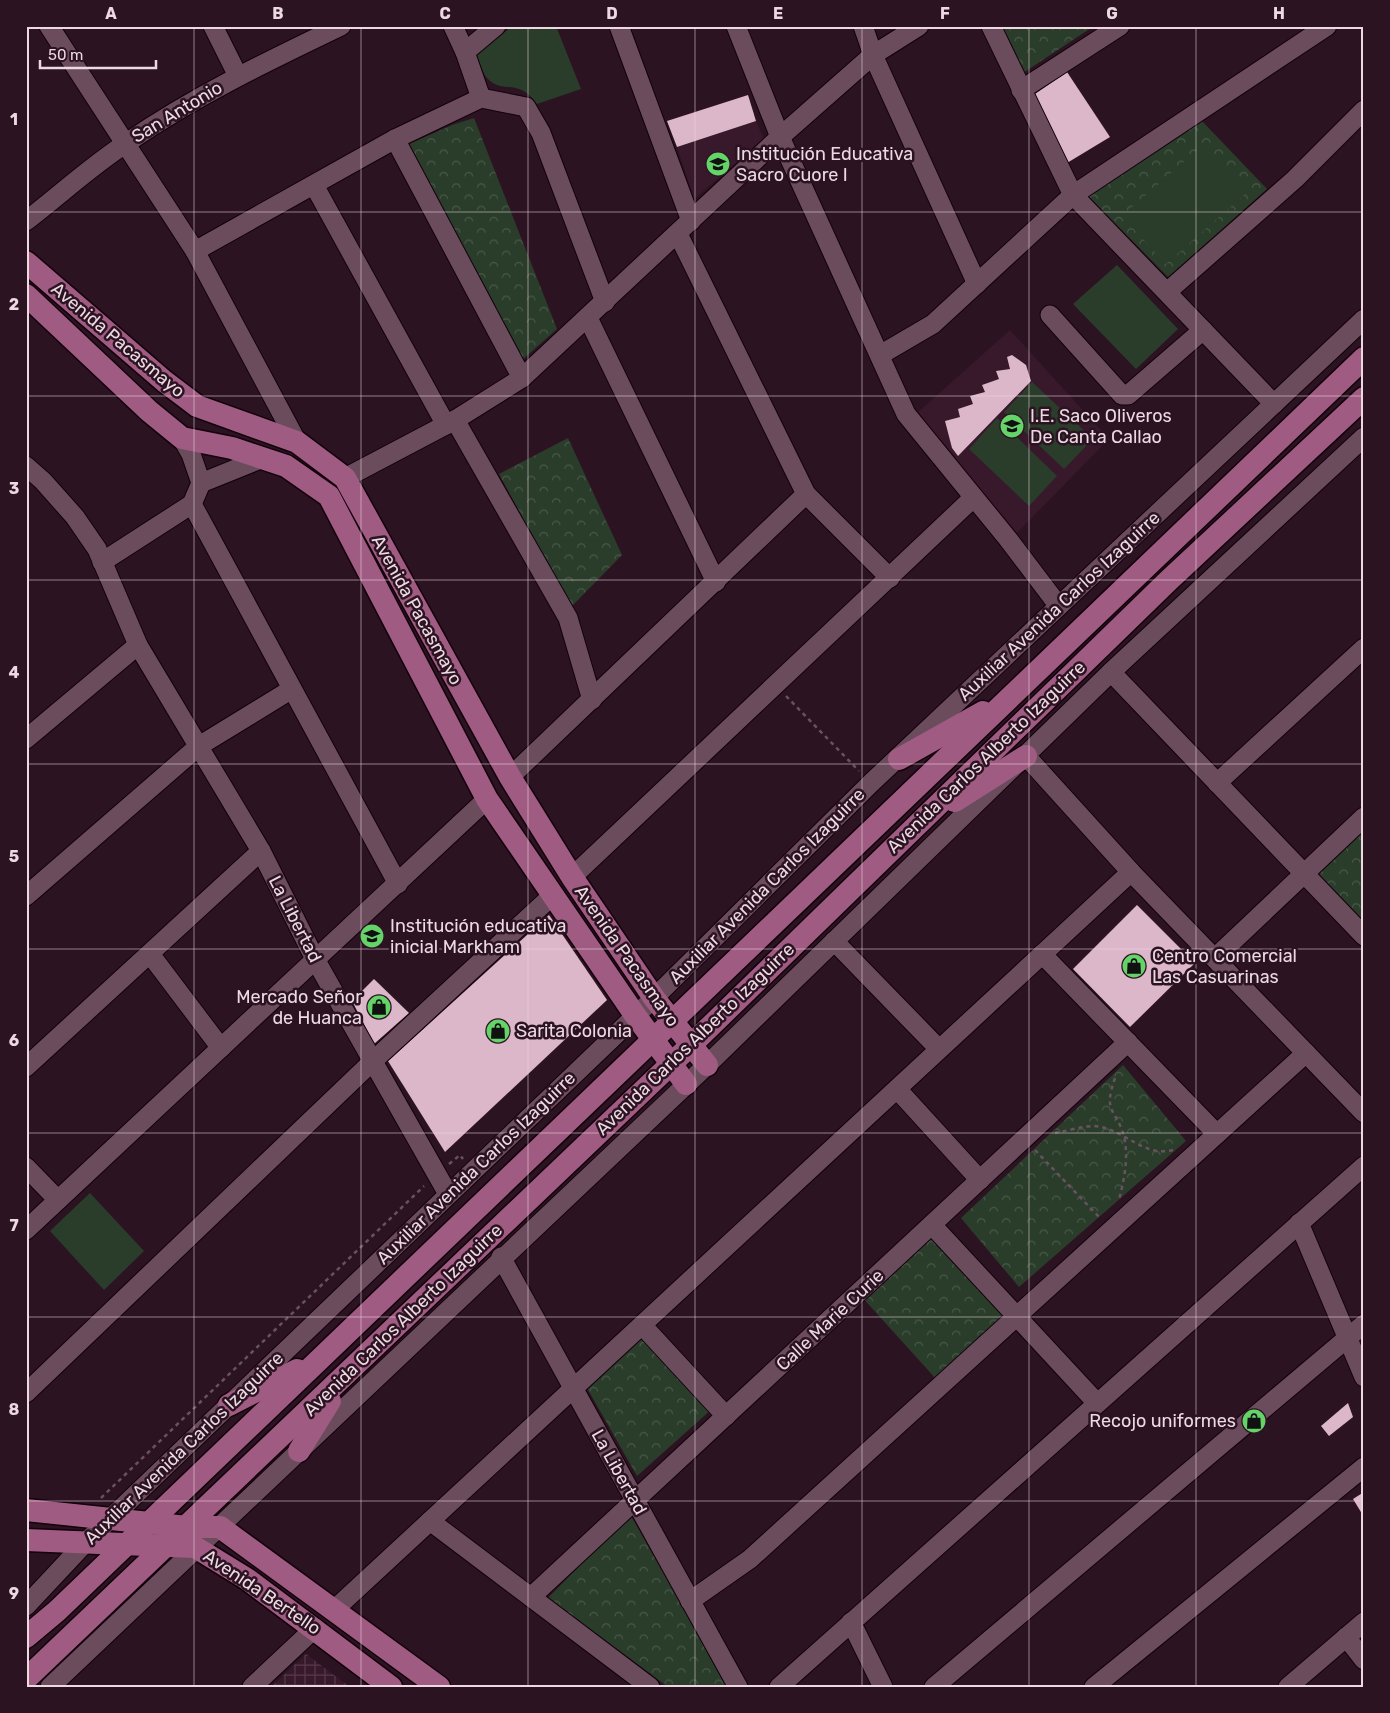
<svg xmlns="http://www.w3.org/2000/svg" width="1390" height="1713" viewBox="0 0 1390 1713" font-family="Rubik,sans-serif">
<defs>
<pattern id="industrial-grid" width="8" height="8" patternUnits="userSpaceOnUse" patternTransform="scale(1.25)"><rect width="8" height="8" fill="#38182b"/><path d="M0 4h8M4 0v8" fill="none" stroke="#553949"/></pattern>
<pattern id="park-crowns" width="20" height="18" patternUnits="userSpaceOnUse" patternTransform="scale(1.25)"><rect width="20" height="18" fill="#2a3d2a"/><path d="M2 6a3 3 0 1 1 6 0M12 15a3 3 0 1 1 6 0" fill="none" stroke="#495849"/></pattern>
</defs>
<rect width="100%" height="100%" fill="#2c1322"/>
<g fill="#38182b">
<polygon points="756,121 764,139 694,199 677,147"/>
<polygon points="1010,330 1109,439 1017,533 916,414"/>
</g>
<polygon fill="url(#industrial-grid)" points="306,1654 350,1687 271,1687"/>
<g fill="url(#park-crowns)">
<polygon points="1002,26 1094,26 1023,73"/>
<polygon points="474,118 557,329 521,361 407,145 452,125"/>
<polygon points="1201,120 1267,189 1168,277 1088,196"/>
<polygon points="568,438 622,555 571,607 499,474"/>
<polygon points="1364,826 1364,926 1314,875"/>
<polygon points="1123,1065 1186,1141 1019,1287 961,1218"/>
<polygon points="929,1232 1009,1316 937,1380 861,1296"/>
<polygon points="646,1333 713,1408 637,1476 587,1388"/>
<polygon points="630,1514 728,1687 668,1687 548,1598"/>
</g>
<g fill="#2a3d2a">
<path d="M512 26H556L581 89 537 104C518 78 505 94 489 80 483 75 480 63 476 56Z"/>
<polygon points="1200,148 1245,194 1166,264 1122,216"/>
<polygon points="1117,265 1178,329 1136,369 1073,304"/>
<polygon points="1032,382 1093,439 1064,469 1004,412"/>
<polygon points="997,418 1057,476 1029,506 969,449"/>
<polygon points="90,1193 144,1251 104,1290 50,1231"/>
</g>
<g fill="#dbb7c9">
<polygon points="1067,72 1110,137 1067,163 1032,96"/>
<polygon points="748,95 756,121 677,147 667,121"/>
<polygon points="1012,355 1026,365 1031,381 958,456 952,448 945,421 960,417 958,409 973,404 970,396 985,392 982,385 999,379 996,371 1010,369 1007,357"/>
<polygon points="1137,905 1195,963 1130,1027 1073,969"/>
<polygon points="549,915 607,1000 445,1152 388,1061"/>
<polygon points="374,979 409,1013 374,1044 352,1001"/>
<polygon points="1348,1403 1353,1417 1329,1436 1321,1426"/>
<polygon points="1364,1492 1364,1517 1353,1499"/>
</g>
<g fill="none" stroke-linecap="round" stroke-linejoin="round">
<defs>
<g id="minor">
<polyline points="49,26 195,251 297,442"/>
<polyline points="213,26 238,76"/>
<polyline points="453,26 465,52 481,98"/>
<polyline points="619,26 691,221"/>
<polyline points="736,26 780,137 906,414 1008,539 1058,605"/>
<polyline points="863,26 873,55 977,284"/>
<polyline points="991,26 1073,195 1274,404"/>
<polyline points="465,52 496,26"/>
<polyline points="1021,90 1120,26"/>
<polyline points="395,139 522,378"/>
<polyline points="314,185 446,425"/>
<path d="M26 221C60 195 92 165 128 142 195 96 268 61 341 26"/>
<polyline points="678,234 806,494 890,578"/>
<polyline points="195,251 395,139 481,98 526,107 541,133 605,302"/>
<polyline points="1167,292 1295,179 1364,110"/>
<polyline points="1050,315 1122,395 1128,395 1203,330"/>
<polyline points="588,318 716,582"/>
<polyline points="880,355 933,324 1073,195 1327,26"/>
<polyline points="455,420 568,618 592,700"/>
<polyline points="26,466 43,481 75,517 97,549 138,645 261,851 315,959 448,1194"/>
<polyline points="345,478 455,420 522,378 780,137 873,55 919,26"/>
<polyline points="201,483 263,458"/>
<polyline points="192,504 398,884"/>
<polyline points="102,562 192,504 201,483 191,454 182,438"/>
<polyline points="1111,672 1364,936"/>
<polyline points="26,739 138,645"/>
<polyline points="1026,756 1131,872 1364,1113"/>
<polyline points="510,777 806,494"/>
<polyline points="1217,783 1364,648"/>
<polyline points="572,877 973,498"/>
<polyline points="26,896 199,746 292,689"/>
<polyline points="834,941 939,1049"/>
<polyline points="150,954 221,1048"/>
<polyline points="1042,954 1217,1134"/>
<polyline points="1215,958 1364,817"/>
<polyline points="26,1067 261,851"/>
<polyline points="897,1089 980,1180"/>
<polyline points="26,1167 58,1200"/>
<polyline points="1299,1223 1364,1377"/>
<polyline points="932,1225 1097,1403"/>
<polyline points="26,1230 487,799"/>
<polyline points="501,1257 738,1687"/>
<polyline points="642,1325 726,1416"/>
<polyline points="26,1393 374,1060 553,895"/>
<polyline points="430,1521 650,1687"/>
<polyline points="531,1597 1128,1042"/>
<polyline points="690,1601 750,1559 1306,1053"/>
<polyline points="26,1606 85,1543 654,998 871,783 1364,319"/>
<polyline points="335,1609 1131,872"/>
<polyline points="851,1622 883,1687"/>
<polyline points="1346,1637 1364,1660"/>
<polyline points="50,1687 707,1065 1111,672 1364,437"/>
<polyline points="252,1687 315,1628"/>
<polyline points="779,1687 1364,1166"/>
<polyline points="934,1687 1364,1324"/>
<polyline points="1094,1687 1364,1467"/>
<polyline points="1288,1687 1364,1622"/>
</g>
<g id="major">
<polyline points="26,262 164,381 197,406 297,442 345,478 510,777 572,877 654,998 707,1065"/>
<polyline points="26,295 149,411 182,438 232,448 286,466 329,496 487,799 635,1015 686,1084"/>
<polyline points="899,759 983,712"/>
<polyline points="955,801 1026,756"/>
<polyline points="229,1405 297,1370"/>
<polyline points="299,1451 330,1401"/>
<polyline points="26,1510 187,1527 220,1527 439,1687"/>
<polyline points="26,1540 195,1547 247,1579 391,1687"/>
<polyline points="26,1637 57,1611 1364,358"/>
<polyline points="26,1679 691,1045 1168,581 1364,398"/>
</g>
</defs>
<use href="#minor" stroke="#13010b" stroke-width="21"/>
<use href="#major" stroke="#13010b" stroke-width="25"/>
<g stroke="#69525f" stroke-width="2.5" stroke-dasharray="4 4" stroke-linecap="butt">
<polyline points="786,696 859,771"/>
<path d="M1115 1078C1102 1115 1117 1108 1124 1137 1129 1157 1124 1180 1119 1200"/>
<path d="M1055 1133C1067 1131 1082 1126 1094 1126 1124 1128 1143 1158 1173 1150"/>
<polyline points="1035,1150 1100,1218"/>
<polyline points="449,1164 460,1155 463,1159"/>
<polyline points="101,1498 424,1186"/>
</g>
<use href="#minor" stroke="#6b4c5c" stroke-width="19"/>
<use href="#major" stroke="#9f5b81" stroke-width="22"/>
</g>
<path fill="none" stroke="#ecd9e2" stroke-width="1" stroke-opacity="0.55" d="M194 26V1687M361 26V1687M528 26V1687M695 26V1687M862 26V1687M1029 26V1687M1196 26V1687M26 212H1364M26 396H1364M26 580H1364M26 764H1364M26 949H1364M26 1133H1364M26 1317H1364M26 1501H1364"/>
<defs>
<symbol id="school-disc" viewBox="-11 -11 22 22"><circle r="9.5" fill="#64d468" stroke="#2c1322"/><path d="M0-5L7-2L0 1L-7-2ZM-4 1L0 2.5L4 1V4Q0 6-4 4Z" fill="#111"/></symbol>
<symbol id="shop-disc" viewBox="-11 -11 22 22"><circle r="9.5" fill="#64d468" stroke="#2c1322"/><path d="M-5-2.5h2.3a2.7 3.5 0 0 1 5.4 0H5L5.5 6h-11ZM-1.5-2.5h3a1.5 2.3 0 0 0-3 0Z" fill="#111"/></symbol>
</defs>
<g fill-rule="evenodd">
<use href="#school-disc" x="704" y="150" width="28" height="28"/>
<use href="#school-disc" x="998" y="412" width="28" height="28"/>
<use href="#school-disc" x="358" y="922" width="28" height="28"/>
<use href="#shop-disc" x="1120" y="952" width="28" height="28"/>
<use href="#shop-disc" x="365" y="993" width="28" height="28"/>
<use href="#shop-disc" x="484" y="1017" width="28" height="28"/>
<use href="#shop-disc" x="1240" y="1407" width="28" height="28"/>
</g>
<g text-anchor="middle" stroke-width="5" stroke-linejoin="round" paint-order="stroke">
<g font-size="18" fill="#ecd9e2" stroke="#2c1322">
<text transform="translate(177 112) rotate(-31)" y="6">San Antonio</text>
<text transform="translate(118 340) rotate(40)" y="6">Avenida Pacasmayo</text>
<text transform="translate(1059 606) rotate(-43)" y="6">Auxiliar Avenida Carlos Izaguirre</text>
<text transform="translate(417 610) rotate(61)" y="6">Avenida Pacasmayo</text>
<text transform="translate(986 757) rotate(-44)" y="6">Avenida Carlos Alberto Izaguirre</text>
<text transform="translate(767 886) rotate(-45)" y="6">Auxiliar Avenida Carlos Izaguirre</text>
<text transform="translate(295 919) rotate(63)" y="6">La Libertad</text>
<text transform="translate(627 956) rotate(55)" y="6">Avenida Pacasmayo</text>
<text transform="translate(695 1039) rotate(-44)" y="6">Avenida Carlos Alberto Izaguirre</text>
<text transform="translate(476 1168) rotate(-44)" y="6">Auxiliar Avenida Carlos Izaguirre</text>
<text transform="translate(403 1320) rotate(-44)" y="6">Avenida Carlos Alberto Izaguirre</text>
<text transform="translate(830 1320) rotate(-43)" y="6">Calle Marie Curie</text>
<text transform="translate(184 1448) rotate(-44)" y="6">Auxiliar Avenida Carlos Izaguirre</text>
<text transform="translate(619 1472) rotate(61)" y="6">La Libertad</text>
<text transform="translate(262 1592) rotate(34)" y="6">Avenida Bertello</text>
</g>
<g font-size="18" fill="#ecd9e2" stroke="#2c1322" text-anchor="start">
<text x="736" y="160">Institución Educativa<tspan x="736" dy="21">Sacro Cuore I</tspan></text>
<text x="1030" y="422">I.E. Saco Oliveros<tspan x="1030" dy="21">De Canta Callao</tspan></text>
<text x="390" y="932">Institución educativa<tspan x="390" dy="21">inicial Markham</tspan></text>
<text x="1152" y="962">Centro Comercial<tspan x="1152" dy="21">Las Casuarinas</tspan></text>
<text x="362" y="1003" text-anchor="end">Mercado Señor<tspan x="362" dy="21">de Huanca</tspan></text>
<text x="516" y="1037">Sarita Colonia</text>
<text x="1236" y="1427" text-anchor="end">Recojo uniformes</text>
</g>
</g>
<rect width="1390" height="1713" fill="none" stroke="#2c1322" stroke-width="55"/>
<path d="M40 60v8h116v-8" fill="none" stroke="#ecd9e2" stroke-width="2.5"/>
<text x="48" y="60" font-size="15" fill="#ecd9e2" stroke="#2c1322" stroke-width="4" paint-order="stroke">50 m</text>
<rect x="28" y="28" width="1334" height="1658" fill="none" stroke="#ecd9e2" stroke-width="2"/>
<g font-size="16" text-anchor="middle" font-weight="bold" fill="#ecd9e2">
<text x="111" y="19">A</text>
<text x="278" y="19">B</text>
<text x="445" y="19">C</text>
<text x="612" y="19">D</text>
<text x="778" y="19">E</text>
<text x="945" y="19">F</text>
<text x="1112" y="19">G</text>
<text x="1279" y="19">H</text>
<text x="14" y="125">1</text>
<text x="14" y="310">2</text>
<text x="14" y="494">3</text>
<text x="14" y="678">4</text>
<text x="14" y="862">5</text>
<text x="14" y="1046">6</text>
<text x="14" y="1231">7</text>
<text x="14" y="1415">8</text>
<text x="14" y="1599">9</text>
</g>
</svg>
